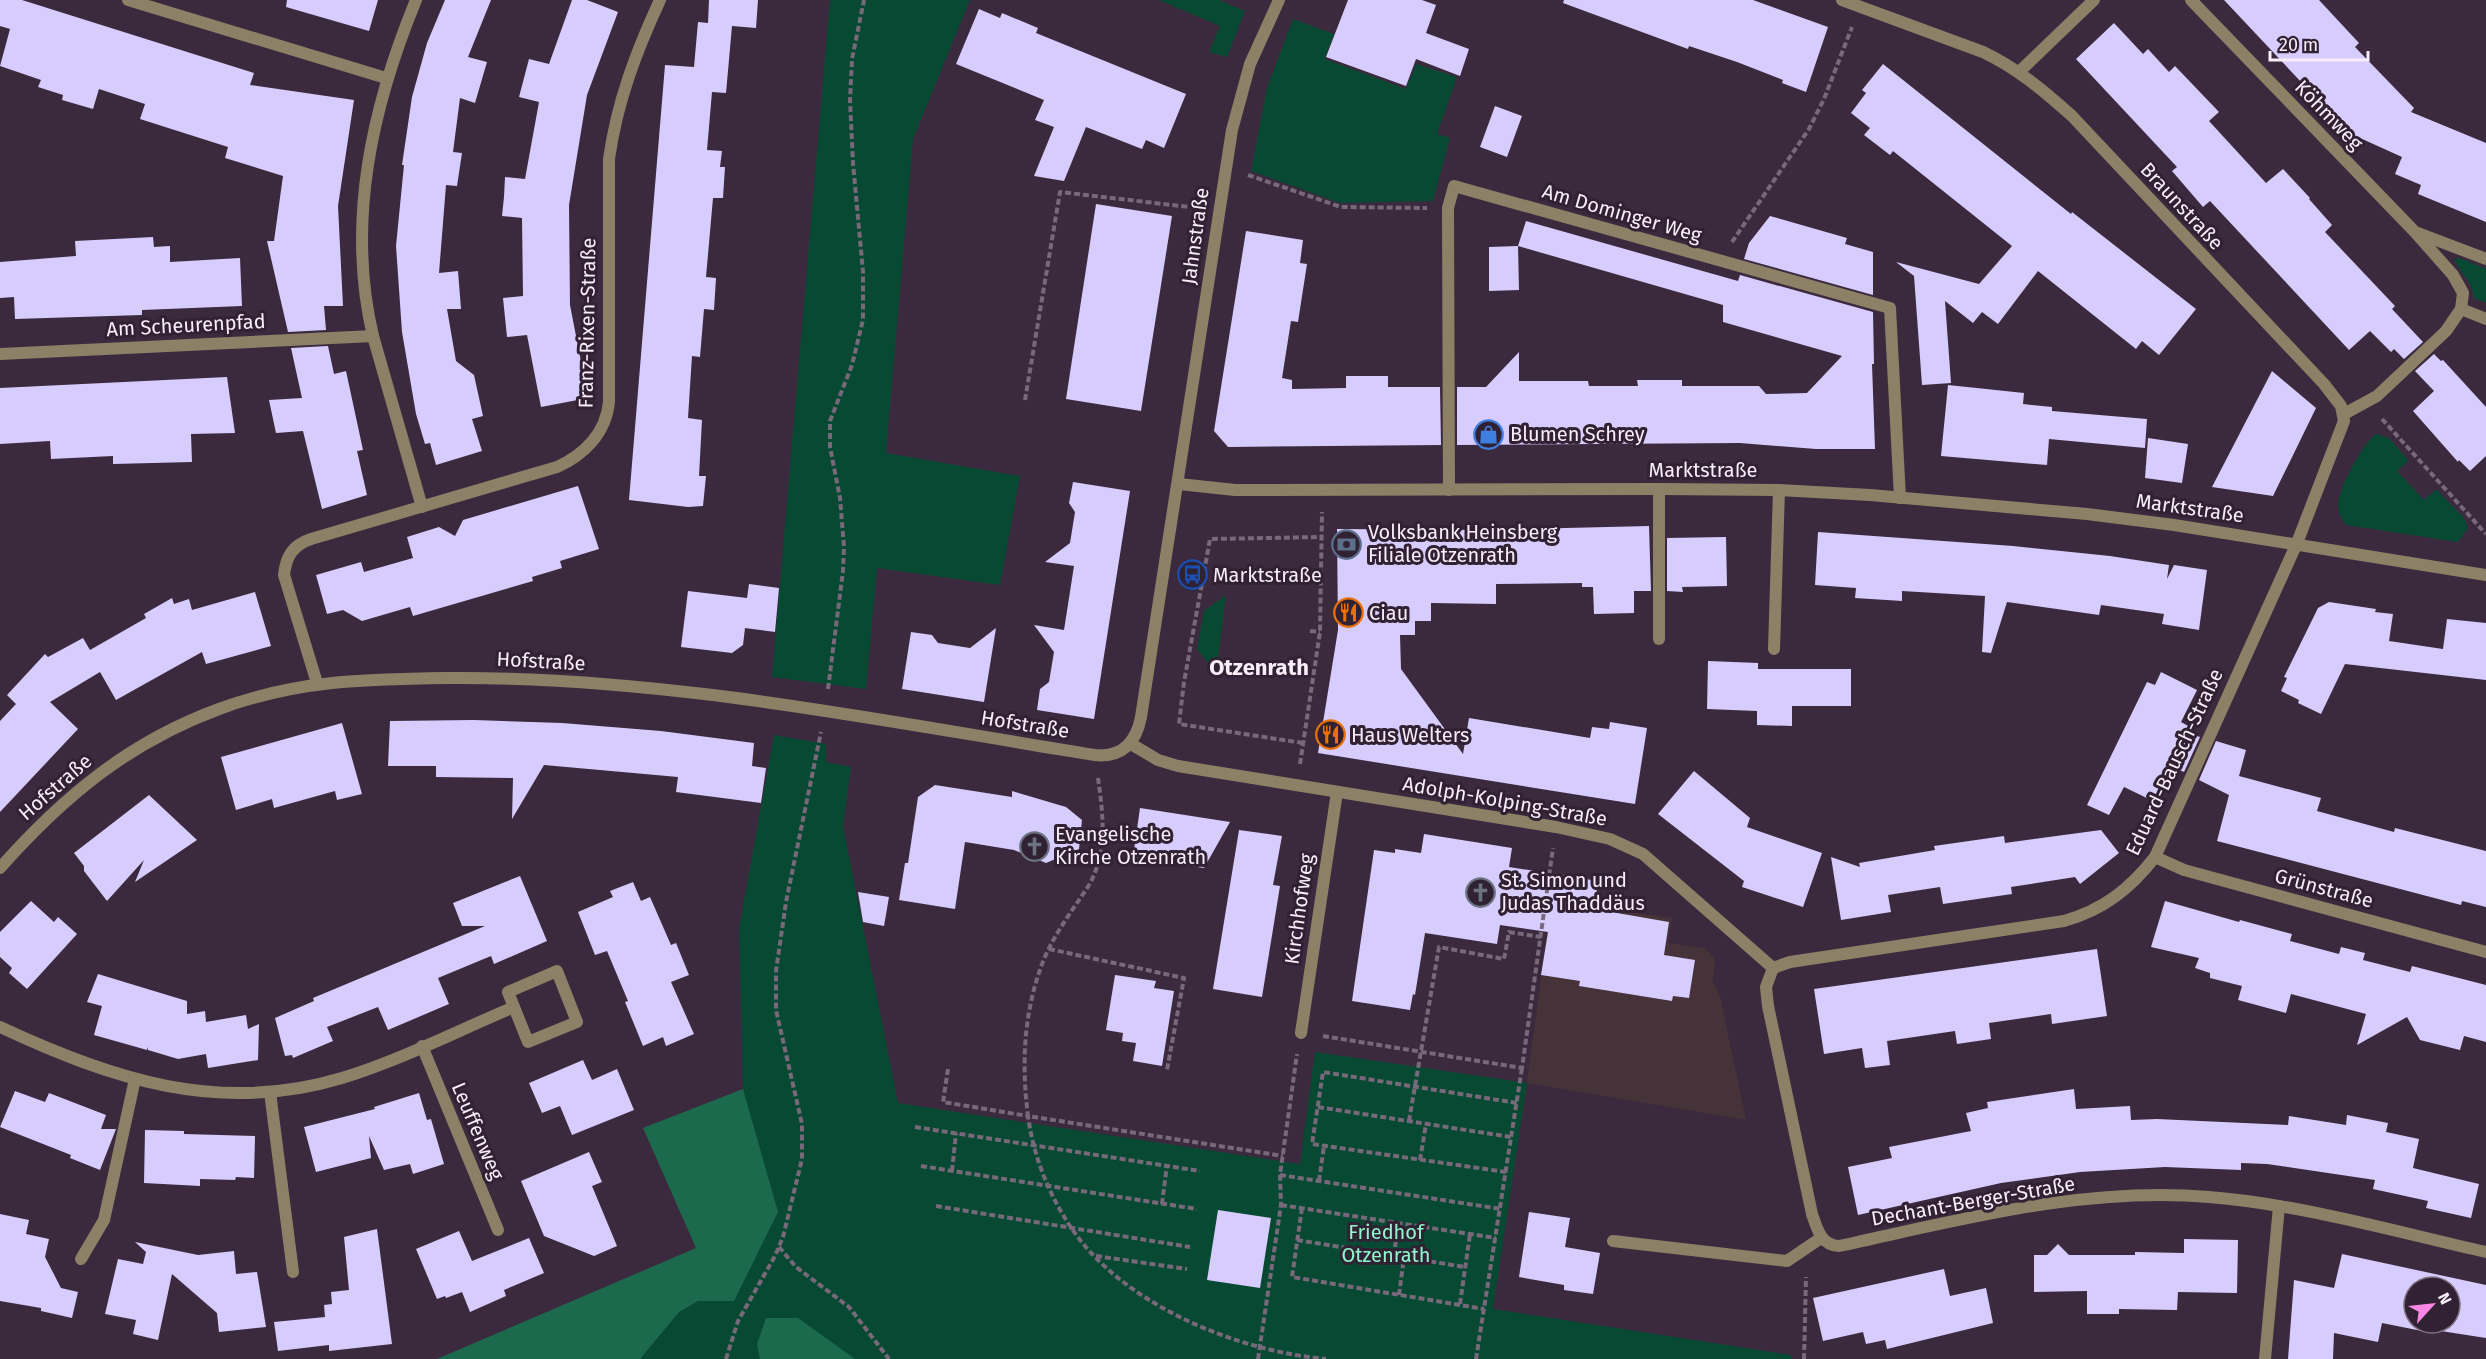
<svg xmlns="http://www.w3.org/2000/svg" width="2486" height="1359" viewBox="0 0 2486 1359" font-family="'Fira Sans',sans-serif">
<rect width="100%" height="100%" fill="#3b2a3d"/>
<polygon fill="#463239" points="1555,872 1602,880 1599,908 1672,918 1668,943 1705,948 1715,959 1713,983 1720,996 1746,1120 1527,1083"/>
<g fill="#084933">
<polygon points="830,0 970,0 913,139 886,453 1020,476 1000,585 877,568 866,689 772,677"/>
<polygon points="1159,0 1219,0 1245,11 1227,57 1209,52 1220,26"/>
<polygon points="1293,19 1334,34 1325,59 1406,89 1416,64 1457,77 1437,134 1450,138 1433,201 1340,203 1251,171 1267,88"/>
<path d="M2460 258 2486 269V303L2474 298C2472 278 2458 273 2455 259Z"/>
<path d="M2376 434 2389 438 2409 461 2397 471 2424 500 2436 489 2464 518 2468 528 2458 542 2346 525C2341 519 2338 512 2338 504 2339 488 2363 443 2376 434Z"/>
<polygon points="1226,595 1216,674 1197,649 1204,611"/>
<polygon points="774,735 826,744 826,762 851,767 843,826 898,1103 1300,1164 1315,1052 1527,1083 1493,1309 1791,1355 1792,1359 640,1359 679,1312 698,1301 734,1300 778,1212 743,1089 739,929"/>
</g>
<g fill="#1c6a4e">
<polygon points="743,1089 778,1212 734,1301 698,1301 679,1312 640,1359 437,1359 696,1248 643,1128"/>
<polygon points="766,1318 798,1318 855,1359 760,1359 757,1344"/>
</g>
<g fill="#d7ccfe" fill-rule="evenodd">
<polygon points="0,0 22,0 254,73 250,85 354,100 338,206 343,306 324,306 326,330 288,332 267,241 274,241 283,176 225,158 228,147 140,119 145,104 99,89 93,109 62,100 63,95 38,87 41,80 0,66 10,29 0,26"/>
<polygon points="287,0 378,0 369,31 286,7"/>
<polygon points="445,0 491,0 468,57 487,62 475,103 460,98 453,152 462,153 457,186 446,185 439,273 458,271 461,309 447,309 456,361 474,375 483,416 472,419 482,451 436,465 430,443 425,444 416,414 402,332 396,246 404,165 402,165 412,97 427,43"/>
<polygon points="572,0 587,0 618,12 587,95 569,205 570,305 588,398 541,407 527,335 507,337 503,298 523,296 522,218 502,216 504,197 505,177 525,179 539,102 519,97 529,59 549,64"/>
<polygon points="709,0 758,0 756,28 732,26 726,93 712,92 707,150 722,151 720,167 725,167 723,198 713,198 706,277 716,278 714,310 704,309 700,357 692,356 688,418 702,420 699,476 706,476 703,506 688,507 629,500 665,65 694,67 698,22 708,23"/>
<polygon points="1348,0 1422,0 1436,5 1426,33 1469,49 1460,76 1416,59 1406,86 1326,57"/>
<polygon points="1564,0 1753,0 1828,27 1806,92 1782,83 1783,80 1737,62 1689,46 1688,49 1563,3"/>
<polygon points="2224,0 2319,0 2359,43 2355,47 2414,108 2411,112 2486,143 2486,222 2418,194 2421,185 2395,174 2402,157 2349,133"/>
<polygon points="979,9 1000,18 1002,13 1038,28 1036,33 1186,94 1164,148 1146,140 1142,149 1086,127 1064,181 1034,176 1054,127 1035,120 1044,100 956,64"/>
<polygon points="2114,23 2143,54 2148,49 2169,72 2175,66 2219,112 2209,121 2266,183 2283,169 2310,198 2309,199 2332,225 2325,232 2395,306 2392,309 2423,342 2404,359 2394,349 2391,352 2370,331 2349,350 2210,201 2203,207 2172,171 2177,167 2076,59"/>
<polygon points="1883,64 2071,214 2072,212 2196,309 2159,355 2142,341 2136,349 2038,271 1998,324 1982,312 1973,323 1945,301 1951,383 1922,385 1914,276 1896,262 1979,284 2012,246 1893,151 1890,155 1864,135 1870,128 1851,113 1866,93 1862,90"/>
<polygon points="1495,106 1522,116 1507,157 1480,147"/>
<polygon points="1096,204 1172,216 1141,411 1066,399"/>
<polygon points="1770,216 1847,238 1845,244 1873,252 1873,295 1744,259 1749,243"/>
<polygon points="1526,221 1738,281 1740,275 1873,312 1874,364 1872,364 1875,449 1816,449 1740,443 1457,445 1457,387 1486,387 1519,352 1519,381 1588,381 1589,386 1638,386 1637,380 1682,380 1682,386 1759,386 1766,394 1807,393 1842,356 1723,322 1723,305 1518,246"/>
<polygon points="1246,231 1303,240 1300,263 1307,264 1298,322 1291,321 1282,378 1292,380 1292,389 1346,388 1346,376 1388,376 1388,387 1440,387 1441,445 1228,447 1214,431"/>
<polygon points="153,237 154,247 170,246 170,262 240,258 242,306 142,310 142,315 15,319 14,297 0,298 0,262 76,256 75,241"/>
<polygon points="1518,246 1519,290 1489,291 1489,247"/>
<polygon points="328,346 334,374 346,371 363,450 357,451 367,495 322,509 303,431 276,433 269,400 302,398 291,348"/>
<polygon points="2434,354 2441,361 2443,360 2486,407 2486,456 2470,471 2459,460 2458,462 2413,411 2434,391 2415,371"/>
<polygon points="2272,371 2316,408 2273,496 2212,487"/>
<polygon points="227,377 235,433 191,434 192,462 113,464 113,456 51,459 50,441 0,444 0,388"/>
<polygon points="1948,385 2024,393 2023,404 2052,407 2052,411 2147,419 2145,448 2049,439 2047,465 1941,456"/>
<polygon points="2148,438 2188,444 2182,483 2145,478"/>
<polygon points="1073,482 1130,491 1094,719 1037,710 1040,689 1049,682 1054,652 1034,625 1064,630 1074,566 1045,562 1070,543 1075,512 1069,503"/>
<polygon points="578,486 599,549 560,561 562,568 532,577 533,581 413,616 410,607 362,621 343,610 327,614 316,575 361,562 364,572 413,558 407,537 439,527 455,536 463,520"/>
<polygon points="1649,526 1651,591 1634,591 1634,613 1594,614 1593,587 1582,587 1582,583 1496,584 1496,604 1431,603 1431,621 1415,621 1415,635 1400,635 1401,669 1463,754 1469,718 1590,738 1592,727 1609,729 1610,722 1647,728 1635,804 1318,753 1338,630 1337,529 1483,530"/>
<polygon points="1818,532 2013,546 2110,556 2169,565 2167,579 2174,565 2207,570 2199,630 2162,624 2164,614 2101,605 2099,615 2007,602 1991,653 1982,652 1985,596 1902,591 1902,601 1855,598 1856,588 1815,585"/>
<polygon points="1726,537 1727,586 1682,587 1683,592 1667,591 1667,538"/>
<polygon points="749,584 779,588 775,632 745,628 743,645 732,653 681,647 688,591 747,598"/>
<polygon points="255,592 271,646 206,664 202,652 116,700 100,672 50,702 78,729 0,812 0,721 16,704 7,695 45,654 48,657 83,638 90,650 146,618 144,614 172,598 174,604 189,599 192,610"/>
<polygon points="2329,602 2376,609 2375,612 2393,614 2389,641 2443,649 2447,619 2486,623 2486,680 2345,664 2321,714 2298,703 2299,700 2281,691 2287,678 2284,677 2318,608"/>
<polygon points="996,628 984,702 902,689 911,632 932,635 938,643 970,648"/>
<polygon points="1708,661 1758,663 1758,669 1851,669 1851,706 1792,706 1792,726 1757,725 1757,711 1707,709"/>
<polygon points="2161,672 2197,690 2181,722 2190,727 2187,733 2200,737 2184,772 2173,767 2153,801 2124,787 2109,815 2087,805 2147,682 2155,685"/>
<polygon points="474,720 562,723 661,731 754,743 752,766 766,768 761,803 676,792 678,777 544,765 512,819 513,778 436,777 436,766 388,766 390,721"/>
<polygon points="342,723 362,794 337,800 335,791 274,808 272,799 236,810 221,757"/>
<polygon points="2216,741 2246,750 2239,776 2321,798 2317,811 2394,832 2395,828 2486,851 2486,907 2462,901 2461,905 2217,841 2229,795 2199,780"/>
<polygon points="1694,771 1750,818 1747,827 1822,853 1803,907 1742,887 1744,881 1658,814"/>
<polygon points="935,785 1012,797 1012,791 1066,807 1082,820 1079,849 1046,863 1014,850 965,842 955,909 899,900 905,863 908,863 918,797"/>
<polygon points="149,795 197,840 135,882 144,860 107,901 84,871 84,866 74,853"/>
<polygon points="1140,808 1230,822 1204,868 1133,857"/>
<polygon points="1239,830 1282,836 1273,885 1280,886 1262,997 1213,989"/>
<polygon points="2101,830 2119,853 2080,884 2075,877 2011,887 2012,894 1943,904 1940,887 1888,895 1891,912 1841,920 1831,857 1860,867 1859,863 1935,850 1934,846 2004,836 2005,843"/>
<polygon points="1424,834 1512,848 1509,867 1598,881 1594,909 1669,922 1664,955 1695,960 1689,998 1673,996 1672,1001 1579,986 1580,981 1541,975 1548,932 1500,925 1497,944 1425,933 1415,995 1413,994 1410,1010 1352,1001 1374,850 1395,853 1395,849 1421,853"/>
<polygon points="520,876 547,941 494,964 491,956 438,978 449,1004 388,1030 378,1007 327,1027 333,1041 293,1058 292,1055 285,1056 275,1018 314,1001 313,998 485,926 462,926 453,903"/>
<polygon points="633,882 641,901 650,897 671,945 676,943 689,975 671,982 694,1034 666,1046 663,1037 643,1046 625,1002 628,1001 607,951 595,955 578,912 613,897 610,891"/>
<polygon points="858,892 889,897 884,926 863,922"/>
<polygon points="31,901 54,922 58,917 77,934 27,989 9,973 12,968 0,957 0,932"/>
<polygon points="2165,901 2239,922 2240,920 2292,934 2290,941 2339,954 2341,947 2365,953 2363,960 2410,972 2412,966 2486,985 2486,1042 2464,1036 2460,1050 2420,1040 2407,1017 2357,1045 2366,1014 2291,994 2286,1013 2238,1000 2242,986 2210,978 2210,973 2195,968 2199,958 2151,947"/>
<polygon points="2097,949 2107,1016 2052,1024 2051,1014 1989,1023 1991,1039 1957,1044 1955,1031 1887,1041 1890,1065 1865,1068 1862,1048 1824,1054 1814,989"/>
<polygon points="98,974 187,1001 187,1014 205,1011 206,1022 246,1015 248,1029 259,1024 258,1060 208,1068 206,1054 178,1059 148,1050 148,1047 147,1050 94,1035 102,1006 87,1002"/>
<polygon points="1115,975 1156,981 1154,988 1174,991 1162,1066 1133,1061 1136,1043 1122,1041 1123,1033 1106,1030"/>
<polygon points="583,1060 592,1080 617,1069 634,1110 572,1135 560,1106 542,1113 529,1083"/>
<polygon points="2074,1089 2076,1109 2130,1106 2131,1120 2157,1119 2288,1125 2289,1116 2346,1125 2347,1115 2388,1123 2386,1132 2419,1139 2413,1168 2479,1184 2471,1218 2426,1208 2428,1201 2373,1189 2375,1180 2267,1164 2241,1163 2241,1170 2165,1167 2080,1172 2001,1183 1858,1215 1848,1167 1892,1158 1889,1147 1971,1131 1966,1113 1988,1108 1987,1102"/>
<polygon points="15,1091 45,1102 49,1093 106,1115 101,1129 116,1129 100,1170 70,1158 71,1155 0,1127"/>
<polygon points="419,1093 427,1120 431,1119 444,1164 413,1174 410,1164 384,1170 369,1136 371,1158 316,1172 304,1127 375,1109 374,1107"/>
<polygon points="145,1130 184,1131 184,1134 255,1136 254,1178 236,1177 235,1180 200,1179 200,1186 144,1183"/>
<polygon points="589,1152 602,1182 592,1186 617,1246 594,1256 544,1236 521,1181"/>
<polygon points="1218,1210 1271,1218 1260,1288 1207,1280"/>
<polygon points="1529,1212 1570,1218 1565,1247 1600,1253 1593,1294 1564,1290 1564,1285 1519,1277"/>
<polygon points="0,1214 29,1220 26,1234 49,1239 45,1257 61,1288 78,1292 72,1318 41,1311 41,1308 0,1301"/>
<polygon points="377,1229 392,1344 329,1351 329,1345 278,1351 274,1322 325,1317 324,1305 332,1304 331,1292 349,1290 344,1237"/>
<polygon points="459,1231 472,1261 529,1238 544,1273 504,1290 506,1296 470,1312 462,1292 446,1298 445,1296 437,1299 416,1249"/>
<polygon points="2184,1239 2238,1240 2237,1293 2178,1292 2177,1310 2119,1309 2119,1314 2087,1314 2087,1291 2034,1292 2034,1255 2047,1255 2058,1244 2069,1255 2135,1255 2135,1252 2184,1253"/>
<polygon points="135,1242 198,1255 234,1251 236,1274 257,1272 266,1327 219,1332 217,1313 172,1274 158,1340 133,1334 136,1320 105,1314 118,1259 143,1264 146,1252"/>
<path d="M2342 1254 2486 1285V1338L2428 1329 2427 1332 2382 1323 2378 1342 2334 1333 2333 1359H2288L2294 1280 2334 1288ZM2414 1287H2450V1323H2414Z"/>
<polygon points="1944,1269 1950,1296 1986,1288 1993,1323 1887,1349 1885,1340 1866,1344 1863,1332 1823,1341 1813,1298"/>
</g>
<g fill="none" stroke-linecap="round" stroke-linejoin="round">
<g stroke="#78697a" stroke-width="4" stroke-dasharray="6 3" stroke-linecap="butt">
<polyline points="1248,175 1341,207 1427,208"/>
<polyline points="1732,242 1809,129 1824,99 1852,27"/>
<polyline points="1025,400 1060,192 1198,208"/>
<polyline points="2382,419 2486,534"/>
<polyline points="1310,631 1320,632"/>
<polyline points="828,689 843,571 844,547 840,498 830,447 830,421 852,365 863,320 863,272 853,163 850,101 852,59 864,0"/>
<polyline points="1303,743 1179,724 1184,682 1210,539 1322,537"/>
<polyline points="1300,764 1320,632 1322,512"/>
<path d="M1098 778C1103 813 1108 852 1089 885 1073 910 1056 931 1044 959 1024 1009 1021 1062 1028 1116L1283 1156"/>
<polyline points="1049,949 1184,978 1167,1070"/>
<polyline points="1323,1036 1522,1068 1553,848"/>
<path d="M948 1069 943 1102 1028 1116C1033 1154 1048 1193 1070 1226 1121 1304 1236 1351 1326 1359"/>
<polyline points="1318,1107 1511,1137"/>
<polyline points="1409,1121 1439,947 1504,959 1509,932 1541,937"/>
<polyline points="915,1127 1200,1171"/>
<polyline points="1420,1160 1426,1124"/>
<polyline points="921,1166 1197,1209"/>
<polyline points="952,1171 956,1133"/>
<polyline points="1506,1172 1312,1144 1323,1072 1517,1103"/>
<polyline points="1280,1175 1501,1209"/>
<polyline points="1319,1181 1324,1146"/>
<polyline points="1162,1204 1167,1165"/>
<polyline points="1281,1205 1496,1238"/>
<polyline points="936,1206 1190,1247"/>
<polyline points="1302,1208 1292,1277 1484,1309"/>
<polyline points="1297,1240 1465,1267"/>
<polyline points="779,1247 796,1267 849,1307 889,1359"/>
<polyline points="1096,1256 1187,1269"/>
<polyline points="1394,1256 1398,1223"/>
<polyline points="1399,1295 1404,1257"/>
<polyline points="1460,1304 1470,1234"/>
<polyline points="726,1359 738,1321 775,1256 783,1237 802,1159 802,1124 776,1010 776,971 786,902 821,732"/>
<polyline points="1258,1359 1281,1205 1280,1175 1297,1054"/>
<polyline points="1476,1359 1522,1068"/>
<polyline points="1804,1359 1806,1277"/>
</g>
<g stroke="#8c8167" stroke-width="12">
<polyline points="1659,489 1659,639"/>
<polyline points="1774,649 1779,490"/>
</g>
<g stroke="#8c8167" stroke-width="12">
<polyline points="128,0 386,78"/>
<polyline points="2191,0 2414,231 2453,275 2463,293 2461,309 2446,331 2377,396 2344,414"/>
<polyline points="2019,72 2094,0"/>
<polyline points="2418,233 2486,259"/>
<polyline points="2461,309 2486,319"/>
<path d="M373 336C346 222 372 107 416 0"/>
<polyline points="0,354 373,336 422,507"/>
<polyline points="1179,484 1235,490 1659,489 1779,490 1870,495 2087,514 2174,525 2486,575"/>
<polyline points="1449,490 1448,208 1454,186 1890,308 1900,498"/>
<path d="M317 683 284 575C286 556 293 545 311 539L557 467C584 455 606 433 609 402V159C617 102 636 52 660 0"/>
<polyline points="1131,744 1158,760 1178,766 1556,827 1610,839 1643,854 1773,968"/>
<polyline points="2155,857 2184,870 2486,952"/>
<path d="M0 868C63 797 129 742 219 709 297 680 366 679 448 678 665 676 881 721 1095 755 1122 758 1136 743 1141 717L1232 130 1250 64 1279 0"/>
<path d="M1773 968 1790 962 2064 921C2103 910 2130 889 2155 857L2297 543 2344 421 2341 406 2324 384 2072 116C2044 91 2017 68 1983 52L1842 0"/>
<path d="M1773 968 1766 987 1768 1006 1812 1214C1817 1229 1821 1245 1839 1246 1960 1220 2084 1186 2209 1197 2299 1204 2397 1232 2486 1252"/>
<polygon points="557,971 577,1022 528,1042 508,992"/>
<path d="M0 1027C111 1079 219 1115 342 1078 401 1060 457 1031 514 1007"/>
<polyline points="1301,1033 1337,792"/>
<polyline points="422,1046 498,1230"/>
<polyline points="270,1092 293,1272"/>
<polyline points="1613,1241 1787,1261 1821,1238"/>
<polyline points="81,1259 104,1220 135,1079"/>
<polyline points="2265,1359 2279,1206"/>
</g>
</g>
<defs>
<symbol id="shop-ring" viewBox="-11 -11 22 22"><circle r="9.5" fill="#302133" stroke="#3f7fe0" stroke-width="1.5"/><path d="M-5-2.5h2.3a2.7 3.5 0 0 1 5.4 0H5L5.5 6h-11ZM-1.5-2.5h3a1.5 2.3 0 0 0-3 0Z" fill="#3f7fe0"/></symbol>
<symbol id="bank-ring" viewBox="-11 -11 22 22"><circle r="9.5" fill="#302133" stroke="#5c6f8a" stroke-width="1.5"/><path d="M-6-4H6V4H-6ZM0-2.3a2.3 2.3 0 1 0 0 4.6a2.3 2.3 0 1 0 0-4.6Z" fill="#5c6f8a"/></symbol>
<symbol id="bus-ring" viewBox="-11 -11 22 22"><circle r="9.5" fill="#302133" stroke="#1a4fb4" stroke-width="1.5"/><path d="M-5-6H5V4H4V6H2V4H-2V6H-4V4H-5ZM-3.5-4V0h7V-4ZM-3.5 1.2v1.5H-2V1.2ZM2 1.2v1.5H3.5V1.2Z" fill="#1a4fb4"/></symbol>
<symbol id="restaurant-ring" viewBox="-11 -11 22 22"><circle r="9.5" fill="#302133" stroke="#e8710a" stroke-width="1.5"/><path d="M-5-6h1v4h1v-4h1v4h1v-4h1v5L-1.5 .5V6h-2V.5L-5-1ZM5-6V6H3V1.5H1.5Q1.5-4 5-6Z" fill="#e8710a"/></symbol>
<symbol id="church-ring" viewBox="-11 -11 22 22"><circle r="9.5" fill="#302133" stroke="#6b7280" stroke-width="1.5"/><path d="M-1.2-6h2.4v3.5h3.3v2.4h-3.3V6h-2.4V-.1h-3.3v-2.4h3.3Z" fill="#6b7280"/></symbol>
</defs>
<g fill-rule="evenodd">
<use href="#shop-ring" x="1472" y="418" width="33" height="33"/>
<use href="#bank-ring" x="1330" y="528" width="33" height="33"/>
<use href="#bus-ring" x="1176" y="558" width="33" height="33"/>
<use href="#restaurant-ring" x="1332" y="596" width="33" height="33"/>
<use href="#restaurant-ring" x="1314" y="718" width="33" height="33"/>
<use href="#church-ring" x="1018" y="830" width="33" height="33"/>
<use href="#church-ring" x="1464" y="876" width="33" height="33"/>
</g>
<g text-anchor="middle" stroke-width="6" stroke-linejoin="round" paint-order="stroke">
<g font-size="20" fill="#f8edf9" stroke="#302133">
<text transform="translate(2329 115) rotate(46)" y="7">Köhmweg</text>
<text transform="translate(2182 206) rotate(47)" y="7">Braunstraße</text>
<text transform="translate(1622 213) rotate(16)" y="7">Am Dominger Weg</text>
<text transform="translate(1195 236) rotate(-82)" y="7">Jahnstraße</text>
<text transform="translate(587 323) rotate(-89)" y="7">Franz-Rixen-Straße</text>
<text transform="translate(186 325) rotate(-3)" y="7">Am Scheurenpfad</text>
<text x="1703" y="477">Marktstraße</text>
<text transform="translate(2190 508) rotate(8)" y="7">Marktstraße</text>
<text transform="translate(541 661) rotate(3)" y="7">Hofstraße</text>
<text transform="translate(1025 724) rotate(9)" y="7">Hofstraße</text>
<text transform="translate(2174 762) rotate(-65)" y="7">Eduard-Bausch-Straße</text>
<text transform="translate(55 787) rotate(-41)" y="7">Hofstraße</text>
<text transform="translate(1505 801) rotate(10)" y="7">Adolph-Kolping-Straße</text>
<text transform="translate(2324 888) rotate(15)" y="7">Grünstraße</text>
<text transform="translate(1299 909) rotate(-82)" y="7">Kirchhofweg</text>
<text transform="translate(478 1131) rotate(67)" y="7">Leuffenweg</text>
<text transform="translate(1973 1201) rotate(-10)" y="7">Dechant-Berger-Straße</text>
</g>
<g font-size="20" fill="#f8edf9" stroke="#302133" text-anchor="start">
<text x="1510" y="441">Blumen Schrey</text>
<text x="1368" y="539">Volksbank Heinsberg<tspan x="1368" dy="23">Filiale Otzenrath</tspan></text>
<text x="1213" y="582">Marktstraße</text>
<text x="1369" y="620">Ciau</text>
<text x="1351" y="742">Haus Welters</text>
<text x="1055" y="841">Evangelische<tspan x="1055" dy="23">Kirche Otzenrath</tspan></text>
<text x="1501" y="887">St. Simon und<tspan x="1501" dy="23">Judas Thaddäus</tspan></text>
</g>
<g font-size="20" fill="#8ff8cb" stroke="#302133">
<text x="1386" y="1239">Friedhof<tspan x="1386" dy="23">Otzenrath</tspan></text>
</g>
<g font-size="22" font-weight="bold" fill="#f8edf9" stroke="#302133">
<text x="1259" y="675">Otzenrath</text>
</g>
</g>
<g transform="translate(2432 1305) rotate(63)"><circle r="28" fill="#302133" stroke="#807382" stroke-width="1.5"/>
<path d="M0-4.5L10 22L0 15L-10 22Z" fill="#fb87e5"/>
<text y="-9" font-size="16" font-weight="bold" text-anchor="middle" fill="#f8edf9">N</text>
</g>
<path d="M2270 51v9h98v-9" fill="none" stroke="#f8edf9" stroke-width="3"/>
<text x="2279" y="51" font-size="18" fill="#f8edf9" stroke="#302133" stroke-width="4.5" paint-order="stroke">20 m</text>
</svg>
